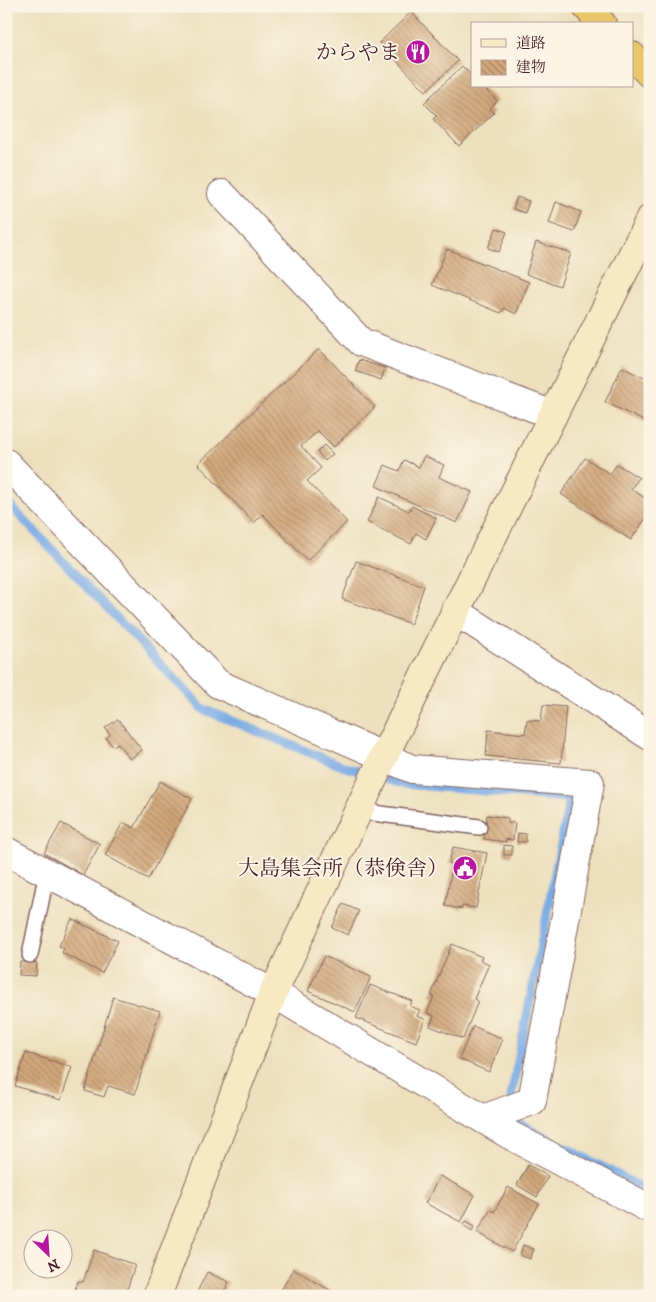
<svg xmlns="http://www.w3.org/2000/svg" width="656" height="1302" viewBox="0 0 656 1302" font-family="'IM FELL DW Pica','Noto Serif JP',serif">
<defs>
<pattern id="building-back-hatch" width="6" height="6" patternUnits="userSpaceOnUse" patternTransform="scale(1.25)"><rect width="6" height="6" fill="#d0a77a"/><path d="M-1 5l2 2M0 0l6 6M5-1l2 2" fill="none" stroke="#ab8764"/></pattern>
</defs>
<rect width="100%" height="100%" fill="#fcf5e5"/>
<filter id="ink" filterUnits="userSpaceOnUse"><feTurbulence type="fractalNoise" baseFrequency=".02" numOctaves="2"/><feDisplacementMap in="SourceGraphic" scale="10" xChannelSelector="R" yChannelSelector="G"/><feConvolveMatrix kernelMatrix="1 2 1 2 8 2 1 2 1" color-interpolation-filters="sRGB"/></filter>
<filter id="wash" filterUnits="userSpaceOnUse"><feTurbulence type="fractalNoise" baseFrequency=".0096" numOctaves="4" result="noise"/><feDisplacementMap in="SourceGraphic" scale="20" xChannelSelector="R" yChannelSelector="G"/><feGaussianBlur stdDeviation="1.12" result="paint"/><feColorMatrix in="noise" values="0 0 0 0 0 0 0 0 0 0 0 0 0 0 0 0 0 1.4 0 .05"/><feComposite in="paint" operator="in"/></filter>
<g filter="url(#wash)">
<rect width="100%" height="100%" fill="#ede0be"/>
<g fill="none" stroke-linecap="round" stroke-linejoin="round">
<polyline stroke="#7aabe5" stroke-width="9" points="6,501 203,709 345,767 403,784 570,798 511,1096 513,1120 650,1192"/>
</g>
<g id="blocks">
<g fill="url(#building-back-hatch)">
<polygon points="411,12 458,61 426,91 379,43"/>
<polygon points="462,66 472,76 472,86 482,86 497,101 490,109 494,113 459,146 433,119 437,116 424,103"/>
<polygon points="517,197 529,201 525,213 513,209"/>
<polygon points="556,202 581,212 574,232 549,223"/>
<polygon points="496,228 507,232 499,252 488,248"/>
<polygon points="536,242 571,253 560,286 526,274"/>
<polygon points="447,249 529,282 516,314 504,308 501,313 432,285"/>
<polygon points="319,349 375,407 334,447 318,431 301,446 321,468 307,481 347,522 307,561 263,514 254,523 198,464"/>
<polygon points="359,360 385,368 381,380 355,371"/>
<polygon points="622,367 650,381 650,424 605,402"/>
<polygon points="324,445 333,454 325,461 317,452"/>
<polygon points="424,456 444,465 439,477 472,492 457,523 376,486 385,465 399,471 404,460 419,467"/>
<polygon points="585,458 610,474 617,464 639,478 631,489 650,501 650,512 631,540 561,494"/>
<polygon points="379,497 409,511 412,506 436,518 426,539 416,533 411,544 367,522"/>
<polygon points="356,561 424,586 411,624 342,599"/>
<polygon points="543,705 566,707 561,763 486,756 488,730 525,734 527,720 541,721"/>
<polygon points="118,719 142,750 130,759 117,743 113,747 106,738 110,735 105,728"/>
<polygon points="160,781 192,799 148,879 105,855 123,822 134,828"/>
<polygon points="487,815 508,818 508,823 515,823 513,840 506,839 506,842 484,839"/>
<polygon points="61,823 100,844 83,875 44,853"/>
<polygon points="518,833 526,834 526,842 517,842"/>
<polygon points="504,845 512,846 512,855 504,855"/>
<polygon points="453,847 487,853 476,908 462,906 462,909 445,906 453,864 449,863"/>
<polygon points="343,904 359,911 348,935 332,928"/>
<polygon points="72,919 118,941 102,973 62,953 64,948 59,946"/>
<polygon points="452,944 482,957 480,960 489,964 474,999 478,1001 463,1039 430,1026 434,1016 427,1013 434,996 431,995"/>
<polygon points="324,956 371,977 355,1012 308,991"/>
<polygon points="20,962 37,963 36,976 19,975"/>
<polygon points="370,985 412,1001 410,1006 420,1010 417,1016 425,1019 416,1042 356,1018"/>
<polygon points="113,997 160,1011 135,1094 108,1086 104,1097 85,1091"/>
<polygon points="473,1026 503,1039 489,1072 459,1059"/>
<polygon points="26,1053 72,1067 61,1100 15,1086"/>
<polygon points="528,1165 548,1176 537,1197 517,1185"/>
<polygon points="440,1176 475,1195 461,1222 425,1203"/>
<polygon points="508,1187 539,1204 512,1252 477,1232 490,1210 494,1212"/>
<polygon points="466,1221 475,1226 472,1231 463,1225"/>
<polygon points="523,1245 534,1249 530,1259 520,1255"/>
<polygon points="94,1250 135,1265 125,1296 73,1295 78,1281 83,1282"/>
<polygon points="293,1269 333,1292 331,1296 273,1296 274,1294 278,1296"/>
<polygon points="207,1272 229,1282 223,1293 229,1296 195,1296"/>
</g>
</g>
</g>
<g filter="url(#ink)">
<use href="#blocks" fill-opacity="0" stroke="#83635e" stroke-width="1"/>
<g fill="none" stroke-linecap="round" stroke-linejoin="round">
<defs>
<g id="lane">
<polyline points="358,811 479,827"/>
<polyline points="30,955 47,872"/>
</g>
<g id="street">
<polyline points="222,194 361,342 553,415"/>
<polyline points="6,463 218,684 412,769 590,783 532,1101 483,1119"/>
<polyline points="455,611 650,736"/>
<polyline points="6,851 273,993 508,1134 650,1209"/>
</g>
<polyline id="secondary" points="157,1296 273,993 383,758 650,219"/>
<g id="highway">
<polyline points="586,6 602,24"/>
<polyline points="632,56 650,74"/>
</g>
</defs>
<use href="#lane" stroke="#83635e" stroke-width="18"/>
<use href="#street" stroke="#83635e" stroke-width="30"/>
<use href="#secondary" stroke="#83635e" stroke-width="30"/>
<use href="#highway" stroke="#83635e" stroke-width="30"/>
<use href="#lane" stroke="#fff" stroke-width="15"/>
<use href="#street" stroke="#fff" stroke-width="28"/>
<use href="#secondary" stroke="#f6e9c3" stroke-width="28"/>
<use href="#highway" stroke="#e9c769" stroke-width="28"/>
</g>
</g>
<defs>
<symbol id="restaurant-disc" viewBox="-11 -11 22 22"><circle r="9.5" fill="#b5179e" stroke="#fcf5e5"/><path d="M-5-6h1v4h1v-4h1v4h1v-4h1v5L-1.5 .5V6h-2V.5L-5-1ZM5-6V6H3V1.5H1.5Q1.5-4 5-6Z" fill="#fff"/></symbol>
<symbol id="civic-disc" viewBox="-11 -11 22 22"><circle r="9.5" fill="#b5179e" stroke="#fcf5e5"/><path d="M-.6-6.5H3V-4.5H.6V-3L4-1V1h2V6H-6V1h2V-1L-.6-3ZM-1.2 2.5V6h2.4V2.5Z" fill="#fff"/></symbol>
</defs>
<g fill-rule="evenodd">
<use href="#restaurant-disc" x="404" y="38" width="28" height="28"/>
<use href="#civic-disc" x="451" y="854" width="28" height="28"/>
</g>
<g text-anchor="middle" stroke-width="4" stroke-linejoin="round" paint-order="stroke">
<g font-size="21" fill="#4a1f2b" stroke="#fcf5e5" text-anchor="end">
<text x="400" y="59">からやま</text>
<text x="448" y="875">大島集会所（恭倹舎）</text>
</g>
</g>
<rect width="656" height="1302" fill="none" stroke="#fcf5e5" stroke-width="25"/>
<rect x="471" y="22" width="162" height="65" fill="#fcf5e5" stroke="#b59f9b"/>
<rect x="481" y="39" width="25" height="8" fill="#f6e9c3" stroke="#b59f9b"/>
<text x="516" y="48" font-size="15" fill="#4a1f2b">道路</text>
<rect x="481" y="60" width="25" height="15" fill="url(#building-back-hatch)" stroke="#b59f9b"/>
<text x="516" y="72" font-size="15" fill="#4a1f2b">建物</text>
<g transform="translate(48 1254) rotate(155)"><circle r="24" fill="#fcf5e5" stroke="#b59f9b"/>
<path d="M0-4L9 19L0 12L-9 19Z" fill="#b5179e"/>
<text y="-8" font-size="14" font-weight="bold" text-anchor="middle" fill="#4a1f2b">N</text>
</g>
</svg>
